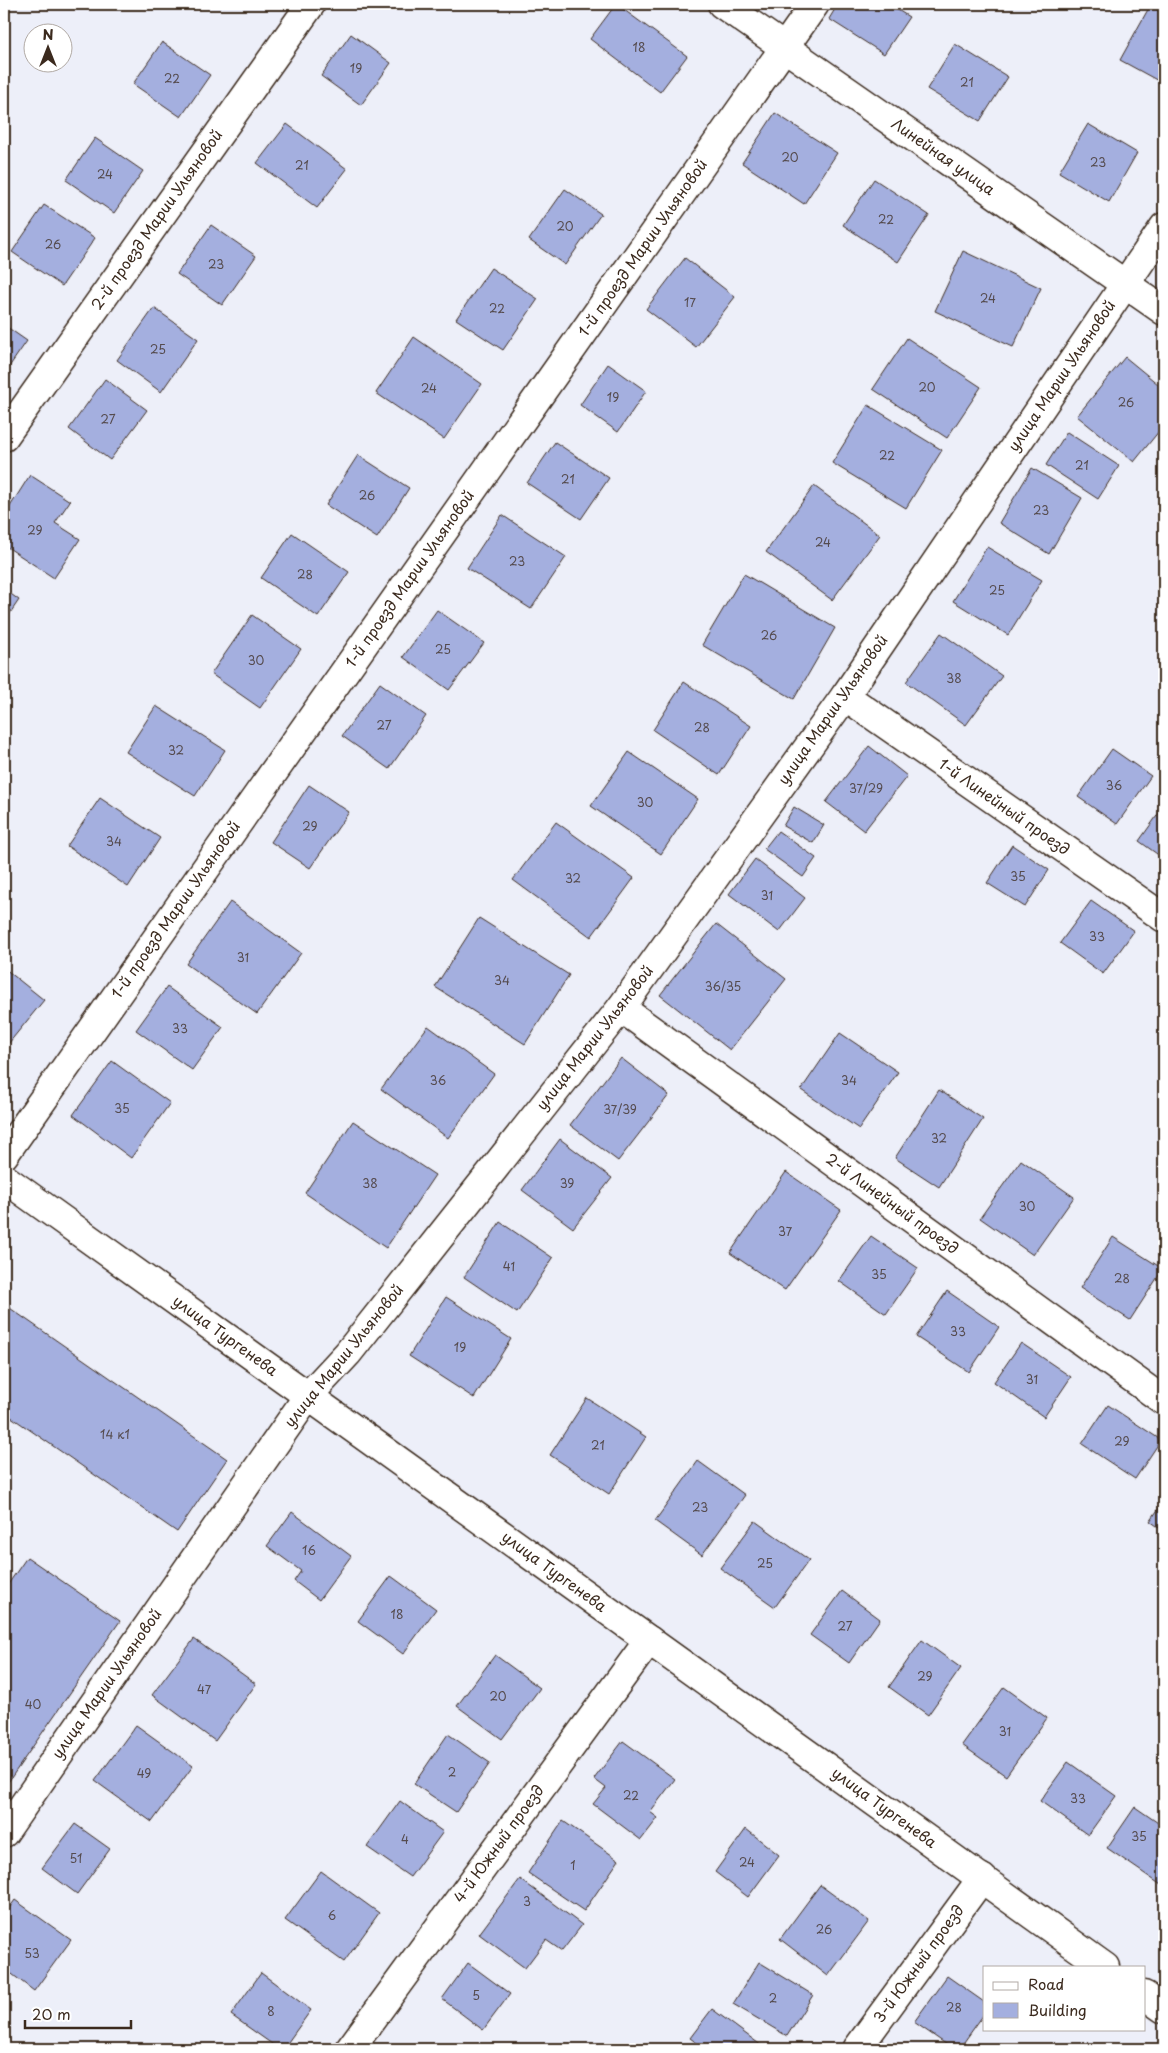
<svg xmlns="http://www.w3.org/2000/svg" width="1168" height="2053" viewBox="0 0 1168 2053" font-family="'Playpen Sans',sans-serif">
<rect width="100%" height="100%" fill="#edeff9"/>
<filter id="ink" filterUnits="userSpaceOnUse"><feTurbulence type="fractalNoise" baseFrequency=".02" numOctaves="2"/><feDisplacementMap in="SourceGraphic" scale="10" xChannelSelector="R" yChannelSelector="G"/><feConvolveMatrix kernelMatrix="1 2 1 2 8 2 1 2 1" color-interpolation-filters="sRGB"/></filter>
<g filter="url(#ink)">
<g fill="#a4afdf" stroke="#3b2a1e">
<polygon points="616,4 687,56 660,92 590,39"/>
<polygon points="838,4 888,4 909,17 884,54 829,19"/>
<polygon points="1151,4 1164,4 1164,84 1120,60"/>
<polygon points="351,34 391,63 361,105 321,76"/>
<polygon points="162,42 210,75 181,117 133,84"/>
<polygon points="955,44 1008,77 980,121 927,89"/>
<polygon points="775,113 837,153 804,204 742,163"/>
<polygon points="287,124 347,169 317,208 257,163"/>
<polygon points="1088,124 1137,153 1109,202 1059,172"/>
<polygon points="95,138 143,171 114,213 66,180"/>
<polygon points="874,179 929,215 898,262 843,225"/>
<polygon points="565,189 601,214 565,265 529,240"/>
<polygon points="44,205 95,238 62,286 12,252"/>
<polygon points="211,225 256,256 222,305 177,274"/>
<polygon points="963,251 1041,288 1013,347 935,311"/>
<polygon points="685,258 735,297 696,347 646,309"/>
<polygon points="491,268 538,299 503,350 456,319"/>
<polygon points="154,308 198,339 161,392 117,360"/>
<polygon points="4,325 27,341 4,374"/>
<polygon points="414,337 482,384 444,439 376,393"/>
<polygon points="907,338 981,387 947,438 873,389"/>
<polygon points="1125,357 1164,389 1164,425 1134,462 1077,416"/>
<polygon points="608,364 646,391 618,432 580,405"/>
<polygon points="105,379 147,410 110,460 69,429"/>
<polygon points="868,405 942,450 906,508 832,463"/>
<polygon points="1067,432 1119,466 1098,499 1046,465"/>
<polygon points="555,442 609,478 581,519 527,483"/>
<polygon points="358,455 409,488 377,538 326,505"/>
<polygon points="1032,468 1082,498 1049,554 999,523"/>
<polygon points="30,475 70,501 55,523 80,539 54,578 4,545 4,516"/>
<polygon points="814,486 880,535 832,600 766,552"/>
<polygon points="502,515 566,557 531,609 467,568"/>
<polygon points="292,533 349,572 318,617 261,578"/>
<polygon points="987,547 1042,580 1008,635 953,601"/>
<polygon points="744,574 835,628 794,699 702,645"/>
<polygon points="4,589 19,600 4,622"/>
<polygon points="437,610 484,643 449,690 403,657"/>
<polygon points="252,615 301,649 260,708 211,674"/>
<polygon points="941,633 1002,676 966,725 906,682"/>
<polygon points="684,682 751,726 719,775 653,730"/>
<polygon points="380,683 426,716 389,769 342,736"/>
<polygon points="156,706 225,750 195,796 126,752"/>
<polygon points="869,746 907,776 864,831 826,802"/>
<polygon points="1112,749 1151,776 1117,824 1078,797"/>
<polygon points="629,752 698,799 661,854 591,806"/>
<polygon points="309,785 349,812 310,868 271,842"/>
<polygon points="100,798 160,838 128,887 67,846"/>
<polygon points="1164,806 1164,859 1139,841"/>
<polygon points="794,807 824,825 813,843 783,826"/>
<polygon points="556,822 634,878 591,937 513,880"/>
<polygon points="778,831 816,858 803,877 764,849"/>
<polygon points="1012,845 1049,870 1025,907 987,883"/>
<polygon points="755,859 805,898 779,932 729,894"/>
<polygon points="1091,901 1134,931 1103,974 1060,943"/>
<polygon points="230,902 301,953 257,1014 186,964"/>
<polygon points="479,918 569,975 525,1044 435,987"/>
<polygon points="716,924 786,979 730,1050 660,995"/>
<polygon points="4,968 44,1000 4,1049"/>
<polygon points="167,987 223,1027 192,1070 136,1030"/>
<polygon points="428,1026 494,1074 448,1138 381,1089"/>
<polygon points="840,1033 898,1072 859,1129 801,1090"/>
<polygon points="621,1058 669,1095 618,1161 570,1125"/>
<polygon points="112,1061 170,1103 131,1158 73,1115"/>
<polygon points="939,1090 983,1119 939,1187 895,1158"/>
<polygon points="353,1121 435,1175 386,1248 305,1193"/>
<polygon points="560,1139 612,1178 573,1228 522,1190"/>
<polygon points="1021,1160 1074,1197 1033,1255 980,1218"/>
<polygon points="786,1172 841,1210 785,1290 730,1253"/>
<polygon points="500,1222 553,1258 517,1313 464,1277"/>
<polygon points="871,1236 918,1268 886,1314 839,1281"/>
<polygon points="1113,1237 1163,1269 1130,1320 1080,1288"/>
<polygon points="947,1291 999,1327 969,1372 916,1337"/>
<polygon points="446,1297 511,1339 474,1398 409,1356"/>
<polygon points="4,1304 227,1459 177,1532 4,1412"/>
<polygon points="1021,1343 1071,1377 1044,1417 994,1382"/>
<polygon points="587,1398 646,1437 609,1494 550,1455"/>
<polygon points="1108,1405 1161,1440 1135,1479 1082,1444"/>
<polygon points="698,1461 745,1495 702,1555 655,1521"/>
<polygon points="1164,1501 1164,1531 1150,1521"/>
<polygon points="292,1512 351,1556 319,1600 294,1581 301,1571 267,1546"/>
<polygon points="755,1521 809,1560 775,1607 720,1568"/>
<polygon points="27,1557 120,1621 4,1788 4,1590"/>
<polygon points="391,1576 436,1609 403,1654 358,1621"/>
<polygon points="842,1591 880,1619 849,1663 810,1635"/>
<polygon points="194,1639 256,1684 215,1741 152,1695"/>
<polygon points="922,1640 961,1668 928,1715 889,1687"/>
<polygon points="495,1655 540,1688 502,1739 457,1706"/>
<polygon points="1004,1687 1047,1718 1006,1776 962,1745"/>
<polygon points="136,1725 193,1766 152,1822 95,1781"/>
<polygon points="448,1734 490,1763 456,1812 414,1784"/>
<polygon points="623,1741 675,1779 650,1812 658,1818 641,1840 593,1804 606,1788 594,1779"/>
<polygon points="1068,1762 1116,1796 1088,1835 1040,1801"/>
<polygon points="400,1801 443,1832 410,1877 367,1847"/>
<polygon points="1135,1807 1164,1827 1164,1887 1107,1848"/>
<polygon points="563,1821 619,1860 584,1911 528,1873"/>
<polygon points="75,1824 110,1849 77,1894 42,1868"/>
<polygon points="746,1829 779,1855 748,1897 715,1872"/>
<polygon points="321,1871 379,1913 344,1962 285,1920"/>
<polygon points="520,1879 582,1925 562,1951 546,1940 525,1968 479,1934"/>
<polygon points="820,1885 869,1921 828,1976 780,1939"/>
<polygon points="15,1900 71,1940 34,1991 4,1968 4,1915"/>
<polygon points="759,1962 813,1995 787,2036 733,2004"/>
<polygon points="468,1963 510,1994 483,2030 442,1999"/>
<polygon points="261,1973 311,2010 283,2049 279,2049 231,2015"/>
<polygon points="947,1976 984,2002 984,2014 959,2049 953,2049 914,2022"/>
<polygon points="712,2009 766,2049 705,2049 690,2038"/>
</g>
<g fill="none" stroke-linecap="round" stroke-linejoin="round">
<defs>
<g id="minor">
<polyline points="4,437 311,4"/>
<polyline points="845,696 1164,918"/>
<polyline points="621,1008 1164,1401"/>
<polyline points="4,1155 815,4"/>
<polyline points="4,1833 308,1396 348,1353 621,1008 845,696 1164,227"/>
<polyline points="350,2049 649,1640"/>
<polyline points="857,2049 982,1878"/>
</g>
<g id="tertiary">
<polyline points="4,1178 1105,1967"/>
<polyline points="1144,1995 1164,2009"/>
</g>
<polyline id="secondary" points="722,4 1164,311"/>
</defs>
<use href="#minor" stroke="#3b2a1e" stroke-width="31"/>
<use href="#tertiary" stroke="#3b2a1e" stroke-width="31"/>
<use href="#secondary" stroke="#3b2a1e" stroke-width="31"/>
<use href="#minor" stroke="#fff" stroke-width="28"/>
<use href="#tertiary" stroke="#fff" stroke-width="28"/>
<use href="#secondary" stroke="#fff" stroke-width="28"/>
</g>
</g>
<g text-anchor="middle" stroke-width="4" stroke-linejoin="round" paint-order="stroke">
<g font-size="12" fill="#554b4e">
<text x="639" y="52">18</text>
<text x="356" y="73">19</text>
<text x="172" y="83">22</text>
<text x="967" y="87">21</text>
<text x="790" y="162">20</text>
<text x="1098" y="167">23</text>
<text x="302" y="170">21</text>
<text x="105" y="179">24</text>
<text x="886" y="224">22</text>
<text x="565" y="231">20</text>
<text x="53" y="249">26</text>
<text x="216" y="269">23</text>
<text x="988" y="303">24</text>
<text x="690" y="307">17</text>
<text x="497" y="313">22</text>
<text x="158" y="354">25</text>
<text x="927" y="392">20</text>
<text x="429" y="393">24</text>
<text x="613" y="402">19</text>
<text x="1126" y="407">26</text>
<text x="108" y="424">27</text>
<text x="887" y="460">22</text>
<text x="1082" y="470">21</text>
<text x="568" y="484">21</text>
<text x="367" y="500">26</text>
<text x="1041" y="515">23</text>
<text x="35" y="535">29</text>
<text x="823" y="547">24</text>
<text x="517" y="566">23</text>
<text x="305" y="579">28</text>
<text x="997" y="595">25</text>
<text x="769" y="640">26</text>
<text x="443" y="654">25</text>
<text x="256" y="665">30</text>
<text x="954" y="683">38</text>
<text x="384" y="730">27</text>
<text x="702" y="732">28</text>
<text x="176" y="755">32</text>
<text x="1114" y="790">36</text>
<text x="866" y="793">37/29</text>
<text x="645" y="807">30</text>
<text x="310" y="831">29</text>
<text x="114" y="846">34</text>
<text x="1018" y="881">35</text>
<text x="573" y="883">32</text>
<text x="767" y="900">31</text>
<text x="1097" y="941">33</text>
<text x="243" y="962">31</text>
<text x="502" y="985">34</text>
<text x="723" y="991">36/35</text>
<text x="180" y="1033">33</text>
<text x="438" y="1085">36</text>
<text x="849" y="1085">34</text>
<text x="122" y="1113">35</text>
<text x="620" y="1114">37/39</text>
<text x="939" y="1143">32</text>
<text x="370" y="1188">38</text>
<text x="567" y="1188">39</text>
<text x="1027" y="1211">30</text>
<text x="785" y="1236">37</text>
<text x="509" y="1271">41</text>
<text x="879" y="1279">35</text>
<text x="1122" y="1283">28</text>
<text x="958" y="1336">33</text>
<text x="460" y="1352">19</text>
<text x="1032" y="1384">31</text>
<text x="115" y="1439">14 к1</text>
<text x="1122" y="1446">29</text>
<text x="598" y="1450">21</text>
<text x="700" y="1512">23</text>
<text x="309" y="1555">16</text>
<text x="765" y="1568">25</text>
<text x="397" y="1619">18</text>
<text x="845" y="1631">27</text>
<text x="925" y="1681">29</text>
<text x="204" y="1694">47</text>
<text x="498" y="1701">20</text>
<text x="33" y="1709">40</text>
<text x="1005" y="1736">31</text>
<text x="452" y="1777">2</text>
<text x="144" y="1778">49</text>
<text x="631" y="1800">22</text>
<text x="1078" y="1803">33</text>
<text x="1139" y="1841">35</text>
<text x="405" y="1844">4</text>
<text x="76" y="1863">51</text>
<text x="747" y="1867">24</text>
<text x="573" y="1870">1</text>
<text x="527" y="1906">3</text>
<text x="332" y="1920">6</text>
<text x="824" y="1934">26</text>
<text x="32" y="1958">53</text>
<text x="476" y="2000">5</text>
<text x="773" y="2003">2</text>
<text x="954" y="2012">28</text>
<text x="271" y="2016">8</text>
</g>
<g font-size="15" fill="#3b2a1e" stroke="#fff">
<text transform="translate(943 157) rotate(35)" y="5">Линейная улица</text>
<text transform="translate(157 220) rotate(-55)" y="5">2-й проезд Марии Ульяновой</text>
<text transform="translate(643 248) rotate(-55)" y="5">1-й проезд Марии Ульяновой</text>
<text transform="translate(1062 376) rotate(-56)" y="5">улица Марии Ульяновой</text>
<text transform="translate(410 579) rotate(-55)" y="5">1-й проезд Марии Ульяновой</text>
<text transform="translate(833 710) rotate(-55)" y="5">улица Марии Ульяновой</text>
<text transform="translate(1004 807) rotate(35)" y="5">1-й Линейный проезд</text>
<text transform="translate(176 910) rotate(-55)" y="5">1-й проезд Марии Ульяновой</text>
<text transform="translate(595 1038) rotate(-52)" y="5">улица Марии Ульяновой</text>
<text transform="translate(892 1204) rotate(36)" y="5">2-й Линейный проезд</text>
<text transform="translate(225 1336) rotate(36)" y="5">улица Тургенева</text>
<text transform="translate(344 1356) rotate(-51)" y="5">улица Марии Ульяновой</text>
<text transform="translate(554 1572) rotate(36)" y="5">улица Тургенева</text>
<text transform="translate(107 1684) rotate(-55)" y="5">улица Марии Ульяновой</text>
<text transform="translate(884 1808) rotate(36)" y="5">улица Тургенева</text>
<text transform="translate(499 1844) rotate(-54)" y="5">4-й Южный проезд</text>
<text transform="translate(919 1964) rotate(-54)" y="5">3-й Южный проезд</text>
</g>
</g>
<rect width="1168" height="2053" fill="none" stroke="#fff" stroke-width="20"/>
<rect x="10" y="10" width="1148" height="2033" fill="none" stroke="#3b2a1e" stroke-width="2" filter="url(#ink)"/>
<rect x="983" y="1966" width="162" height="65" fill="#ffffff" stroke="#b1aaa5"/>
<rect x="993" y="1982" width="25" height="8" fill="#ffffff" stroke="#b1aaa5"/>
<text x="1028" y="1990" font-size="15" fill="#3b2a1e">Road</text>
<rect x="993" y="2003" width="25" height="15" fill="#a4afdf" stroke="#b1aaa5"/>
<text x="1028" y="2016" font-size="15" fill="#3b2a1e">Building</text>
<g transform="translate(48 48)"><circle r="24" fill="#ffffff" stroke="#b1aaa5"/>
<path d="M0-4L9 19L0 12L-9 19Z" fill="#3b2a1e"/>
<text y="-8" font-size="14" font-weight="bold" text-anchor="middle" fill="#3b2a1e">N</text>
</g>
<path d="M25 2020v8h106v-8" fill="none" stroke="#3b2a1e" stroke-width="2.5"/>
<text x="32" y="2020" font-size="15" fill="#3b2a1e" stroke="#ffffff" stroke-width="4" paint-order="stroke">20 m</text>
</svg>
